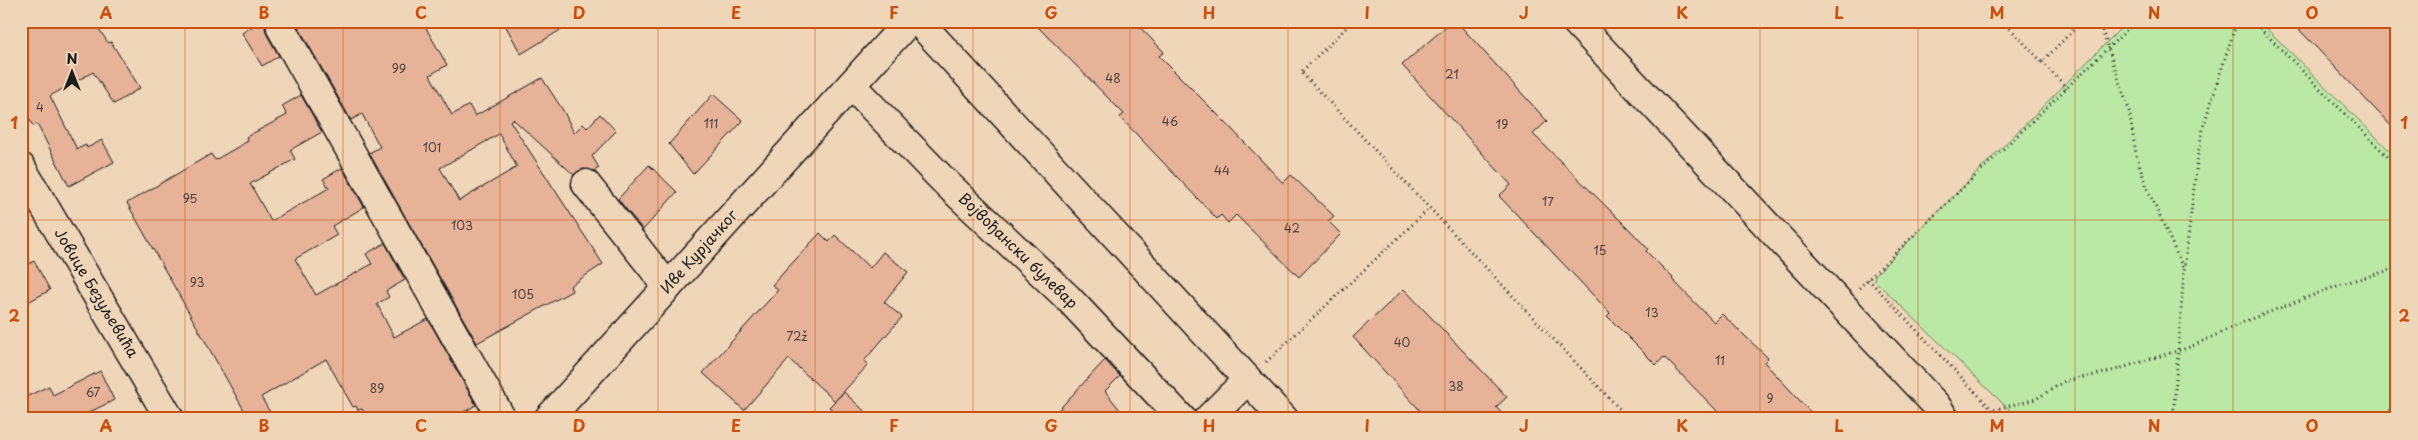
<svg xmlns="http://www.w3.org/2000/svg" width="2418" height="440" viewBox="0 0 2418 440" font-family="'Playpen Sans',sans-serif">
<rect width="100%" height="100%" fill="#f0d6b8"/>
<filter id="ink" filterUnits="userSpaceOnUse"><feTurbulence type="fractalNoise" baseFrequency=".02" numOctaves="2"/><feDisplacementMap in="SourceGraphic" scale="10" xChannelSelector="R" yChannelSelector="G"/><feConvolveMatrix kernelMatrix="1 2 1 2 8 2 1 2 1" color-interpolation-filters="sRGB"/></filter>
<g filter="url(#ink)">
<polygon fill="#bbe8a5" stroke="#6c8260" points="2128,21 2259,21 2397,158 2397,419 2019,419 1874,280 1875,275"/>
<g fill="#e6b399" stroke="#1c1c1c" fill-rule="evenodd">
<polygon points="21,21 94,21 108,43 111,42 140,88 114,104 93,72 50,96 77,149 86,145 87,148 102,140 114,162 69,186 37,124 33,126 21,104 21,99 29,95 21,81"/>
<polygon points="261,21 267,21 265,28 267,35 279,56 262,66 242,33"/>
<path d="M295 21H422L447 65 430 75 452 115 469 105 475 116 542 78 564 112 574 133 583 124 587 128 600 114 616 131 592 156 599 168 594 171 583 169 574 175 513 119 510 121 603 264 570 286 572 291 477 343 369 153 380 147 362 114 351 120ZM499 134 517 167 459 201 440 168Z"/>
<polygon points="503,21 575,21 521,54"/>
<polygon points="1032,21 1134,21 1164,52 1159,56 1225,122 1283,183 1291,175 1334,216 1328,221 1341,234 1299,277 1236,215 1228,223 1221,215 1217,219 1120,117 1124,114"/>
<polygon points="1452,21 1456,21 1547,121 1533,134 1633,233 1648,249 1646,251 1673,278 1672,279 1714,322 1722,314 1768,358 1764,362 1817,419 1725,419 1664,357 1656,365 1607,316 1610,313 1499,196 1511,185 1402,65"/>
<polygon points="2291,21 2390,21 2397,28 2397,132"/>
<polygon points="713,94 743,121 693,174 669,144"/>
<polygon points="301,95 322,132 290,150 295,159 250,184 252,187 271,221 329,188 323,179 342,168 364,207 332,226 337,235 295,259 316,295 372,264 366,254 385,243 405,280 386,291 389,297 377,304 394,337 428,319 476,405 452,419 368,419 362,409 358,410 356,406 353,407 326,359 261,397 274,419 249,419 127,203 211,154 215,160 248,141 246,137 287,115 282,106"/>
<polygon points="649,165 677,192 643,230 618,199"/>
<polygon points="820,233 829,242 835,235 870,268 883,252 908,272 884,302 902,317 864,361 868,365 835,401 789,359 744,410 703,373 778,290 772,285"/>
<polygon points="34,261 50,290 21,306 21,268"/>
<polygon points="1404,289 1507,397 1496,407 1507,419 1428,419 1353,337"/>
<polygon points="1105,360 1120,376 1105,391 1127,419 1050,419"/>
<polygon points="100,371 114,400 76,419 21,419 21,399 49,386 53,395"/>
<polygon points="844,392 873,419 842,419 829,407"/>
</g>
<g fill="none" stroke-linecap="round" stroke-linejoin="round">
<defs>
<g id="minor">
<polyline points="918,21 1284,419"/>
<polyline points="1575,21 1936,405 1945,419"/>
<polyline points="281,28 502,419"/>
<polyline points="851,85 945,182 1068,298 1182,419"/>
<polyline points="21,167 170,419"/>
<polyline points="586,184 668,287"/>
<polyline points="548,419 909,21"/>
<polyline points="1208,419 1247,380"/>
</g>
</defs>
<use href="#minor" stroke="#1c1c1c" stroke-width="31"/>
<g stroke="#1c1c1c" stroke-width="3" stroke-dasharray="1 4" stroke-linecap="butt">
<polyline points="1353,21 1301,72 1629,419"/>
<polyline points="2003,21 2042,62 2082,21"/>
<polyline points="2099,21 2129,110 2136,154 2147,188 2184,270"/>
<polyline points="2253,21 2397,166"/>
<polyline points="2042,62 2067,88"/>
<polyline points="1868,279 2001,419"/>
<polyline points="1859,288 2136,21"/>
<polyline points="1266,362 1430,208"/>
<polyline points="1983,419 1993,410 2036,399 2065,381 2105,373 2190,347 2246,321 2342,284 2397,268"/>
<polyline points="2173,419 2184,271 2198,154 2204,124 2237,21"/>
<polyline points="2384,419 2397,401"/>
</g>
<use href="#minor" stroke="#f0d6b8" stroke-width="28"/>
</g>
</g>
<path fill="none" stroke="#c9500e" stroke-width="1" stroke-opacity="0.55" d="M185 21V419M343 21V419M500 21V419M658 21V419M815 21V419M973 21V419M1130 21V419M1288 21V419M1445 21V419M1603 21V419M1760 21V419M1918 21V419M2075 21V419M2233 21V419M21 220H2397"/>
<g text-anchor="middle" stroke-width="4" stroke-linejoin="round" paint-order="stroke">
<g font-size="12" fill="#4e423b">
<text x="399" y="73">99</text>
<text x="1452" y="79">21</text>
<text x="1113" y="83">48</text>
<text x="40" y="112">4</text>
<text x="1170" y="126">46</text>
<text x="711" y="128">111</text>
<text x="1502" y="129">19</text>
<text x="432" y="152">101</text>
<text x="1222" y="175">44</text>
<text x="190" y="203">95</text>
<text x="1548" y="206">17</text>
<text x="462" y="230">103</text>
<text x="1292" y="233">42</text>
<text x="1600" y="255">15</text>
<text x="197" y="287">93</text>
<text x="523" y="299">105</text>
<text x="1652" y="317">13</text>
<text x="797" y="341">72ž</text>
<text x="1402" y="347">40</text>
<text x="1720" y="365">11</text>
<text x="1456" y="391">38</text>
<text x="377" y="393">89</text>
<text x="93" y="397">67</text>
<text x="1770" y="403">9</text>
</g>
<g font-size="15" fill="#1c1c1c" stroke="#f0d6b8">
<text transform="translate(1018 251) rotate(44)" y="5">Војвођански булевар</text>
<text transform="translate(699 252) rotate(-48)" y="5">Иве Курјачког</text>
<text transform="translate(96 293) rotate(59)" y="5">Јовице Безуљевића</text>
</g>
</g>
<rect width="2418" height="440" fill="none" stroke="#f0d6b8" stroke-width="55"/>
<g transform="translate(72 72)" stroke="#f0d6b8" stroke-width="4" paint-order="stroke">
<path d="M0-4L9 19L0 12L-9 19Z" fill="#1c1c1c"/>
<text y="-8" font-size="14" font-weight="bold" text-anchor="middle" fill="#1c1c1c">N</text>
</g>
<rect x="28" y="28" width="2362" height="384" fill="none" stroke="#c9500e" stroke-width="2"/>
<g font-size="16" text-anchor="middle" font-weight="bold" fill="#c9500e">
<text x="106" y="19">A</text>
<text x="264" y="19">B</text>
<text x="421" y="19">C</text>
<text x="579" y="19">D</text>
<text x="736" y="19">E</text>
<text x="894" y="19">F</text>
<text x="1051" y="19">G</text>
<text x="1209" y="19">H</text>
<text x="1367" y="19">I</text>
<text x="1524" y="19">J</text>
<text x="1682" y="19">K</text>
<text x="1839" y="19">L</text>
<text x="1997" y="19">M</text>
<text x="2154" y="19">N</text>
<text x="2312" y="19">O</text>
<text x="14" y="129">1</text>
<text x="2404" y="129">1</text>
<text x="14" y="322">2</text>
<text x="2404" y="322">2</text>
<text x="106" y="432">A</text>
<text x="264" y="432">B</text>
<text x="421" y="432">C</text>
<text x="579" y="432">D</text>
<text x="736" y="432">E</text>
<text x="894" y="432">F</text>
<text x="1051" y="432">G</text>
<text x="1209" y="432">H</text>
<text x="1367" y="432">I</text>
<text x="1524" y="432">J</text>
<text x="1682" y="432">K</text>
<text x="1839" y="432">L</text>
<text x="1997" y="432">M</text>
<text x="2154" y="432">N</text>
<text x="2312" y="432">O</text>
</g>
</svg>
